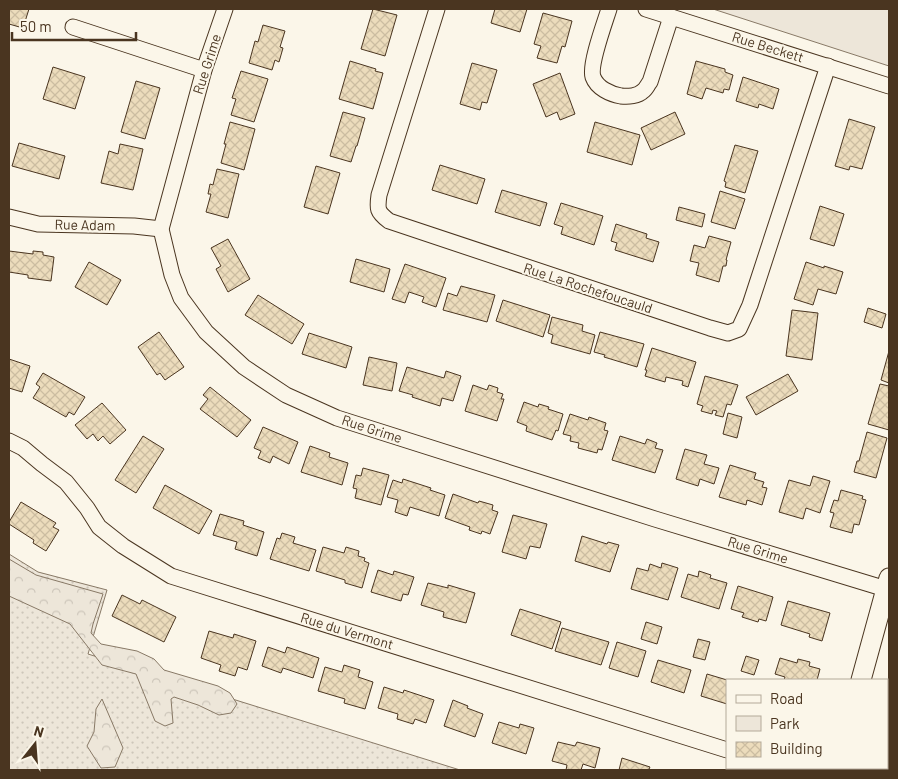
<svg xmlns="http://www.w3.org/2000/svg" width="898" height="779" viewBox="0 0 898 779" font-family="Barlow,sans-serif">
<defs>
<pattern id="grass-dots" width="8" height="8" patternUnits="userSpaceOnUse" patternTransform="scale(1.25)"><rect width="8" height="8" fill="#ede6d9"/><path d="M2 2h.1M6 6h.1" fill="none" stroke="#cdc6ba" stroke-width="1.8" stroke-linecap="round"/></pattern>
<pattern id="forest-crowns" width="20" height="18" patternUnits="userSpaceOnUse" patternTransform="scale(1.25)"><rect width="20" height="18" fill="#ede6d9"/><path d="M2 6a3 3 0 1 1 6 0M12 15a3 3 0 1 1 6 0" fill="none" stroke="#cdc6ba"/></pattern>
<pattern id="building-cross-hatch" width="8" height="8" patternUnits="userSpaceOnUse" patternTransform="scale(1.25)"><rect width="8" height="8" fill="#ecdcbc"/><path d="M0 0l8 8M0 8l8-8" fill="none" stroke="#ccbda1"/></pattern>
</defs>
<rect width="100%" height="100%" fill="#fbf6e9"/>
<polygon fill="url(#grass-dots)" stroke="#887966" points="9,554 38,572 107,590 88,654 460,770 9,770"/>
<g fill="url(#forest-crowns)" stroke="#887966">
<polygon points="9,559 36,575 103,594 93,624 91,633 101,644 137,651 154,659 164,670 218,686 230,693 237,704 231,713 219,715 198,705 174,697 171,699 173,723 165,726 155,721 136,674 102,665 70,624 9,596"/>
<polygon points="102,699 123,748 115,767 101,768 87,746 94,732 96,709"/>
</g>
<polygon fill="#ede6d9" stroke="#887966" points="713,9 889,9 889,66"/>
<g fill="url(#building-cross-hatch)" stroke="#4a3520">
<polygon points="9,9 29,9 23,28 9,24"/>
<polygon points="373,9 397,15 385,56 361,49"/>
<polygon points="495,9 527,9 520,32 491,23"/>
<polygon points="543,13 572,21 565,47 562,46 557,63 537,58 541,46 534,44"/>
<polygon points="263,25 285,31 280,47 283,48 279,62 275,60 272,70 249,63 255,41 258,42"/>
<polygon points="350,61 376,69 375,71 383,73 373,109 339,99"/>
<polygon points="696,61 725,69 725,72 733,75 729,90 724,89 723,93 706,88 702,99 687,94"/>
<polygon points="472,63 497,70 487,103 482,102 480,110 460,104"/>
<polygon points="53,67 85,77 75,109 43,99"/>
<polygon points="241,71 268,79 254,122 231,115 236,99 232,98"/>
<polygon points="560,73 575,114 560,120 557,112 546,117 533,84"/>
<polygon points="743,77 779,89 773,109 759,104 758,108 736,101"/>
<polygon points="136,81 160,88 145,139 121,132"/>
<polygon points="343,112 365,118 357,146 356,146 351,162 330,156"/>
<polygon points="675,112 685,134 651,150 641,128"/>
<polygon points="849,119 875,127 862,169 850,166 849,170 835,166"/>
<polygon points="230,122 255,129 244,170 221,163 226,144 224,144"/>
<polygon points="595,122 640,135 632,165 587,152"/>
<polygon points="19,143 65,156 59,179 12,166"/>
<polygon points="120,144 143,149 133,190 101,183 109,151 118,154"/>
<polygon points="735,145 758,151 745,193 725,187 726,182 724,181"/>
<polygon points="440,165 485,179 477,204 432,190"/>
<polygon points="316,166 340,173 328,214 304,207"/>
<polygon points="217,169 239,174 228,218 206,212 211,194 208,194 210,184 213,185"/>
<polygon points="502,190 547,203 540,226 495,212"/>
<polygon points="720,191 745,199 735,229 711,222"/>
<polygon points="561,203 603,216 594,245 561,234 563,227 554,224"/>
<polygon points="820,206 844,214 834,246 810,239"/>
<polygon points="679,207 705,214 702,227 676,220"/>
<polygon points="616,224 647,234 646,238 659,242 653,262 615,250 617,243 611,241"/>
<polygon points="709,236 731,242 726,260 727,260 726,266 723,266 719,282 696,275 699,263 690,261 694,245 705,248"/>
<polygon points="228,239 250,279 228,292 216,269 221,266 211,248"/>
<polygon points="9,251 33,254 33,251 43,252 43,255 54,257 51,281 28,278 28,275 9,272"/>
<polygon points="356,259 390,269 384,292 350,282"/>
<polygon points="89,262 121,280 107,305 75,287"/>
<polygon points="806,262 824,268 824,266 843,272 836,294 818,289 813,305 794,299"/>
<polygon points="405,264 446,278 436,307 422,302 424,297 409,292 405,303 392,299"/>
<polygon points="461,286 495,295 487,322 443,310 448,293 457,296"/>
<polygon points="258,295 304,324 292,344 245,315"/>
<polygon points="503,300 550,315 543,337 496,321"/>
<polygon points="868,308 886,314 882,328 864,322"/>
<polygon points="792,310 818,313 812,360 786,356"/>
<polygon points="552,317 583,325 582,331 595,335 590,354 551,343 553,335 548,333"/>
<polygon points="159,332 184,367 165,380 160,373 157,375 138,347"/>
<polygon points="600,332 644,344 637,367 604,357 605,355 594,352"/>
<polygon points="309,333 352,347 346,368 302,354"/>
<polygon points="652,348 696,362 688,387 682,385 683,381 666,377 665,382 645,376 647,370 645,370"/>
<polygon points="889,351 889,383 881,380"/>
<polygon points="369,357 397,363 392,391 363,385"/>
<polygon points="9,359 30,366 22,392 9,388"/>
<polygon points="407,367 444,378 446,371 461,376 453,401 442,398 440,406 412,397 413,395 399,391"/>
<polygon points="43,373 85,397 74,415 69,412 66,417 33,398 40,387 36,384"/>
<polygon points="788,374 798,391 756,415 746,397"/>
<polygon points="705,376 738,385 731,405 727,404 723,417 715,415 717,411 713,410 712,414 701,411 703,406 697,404"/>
<polygon points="880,384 889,386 889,430 868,424"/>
<polygon points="473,385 487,390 489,385 498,388 497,392 503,394 501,399 504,399 497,421 465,411"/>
<polygon points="210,387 251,420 237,437 200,409 208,399 203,395"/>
<polygon points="524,402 538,407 539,404 549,407 548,409 563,414 558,431 556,430 552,440 526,431 527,426 517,422"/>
<polygon points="102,403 126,430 110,444 103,436 98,441 93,434 87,439 75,425"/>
<polygon points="728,413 742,417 737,438 723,434"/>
<polygon points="570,414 588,420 589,417 606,423 604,430 608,431 602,450 598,449 597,453 578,448 579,443 570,441 571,436 563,434"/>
<polygon points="263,427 298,442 289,464 273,456 270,463 258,458 261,451 254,448"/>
<polygon points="867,432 887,438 876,478 854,472 857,461 859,461"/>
<polygon points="143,436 164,449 136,493 115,480"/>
<polygon points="620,436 645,444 647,439 657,443 655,448 663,450 655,473 612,460"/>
<polygon points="310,446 330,453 329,457 348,463 342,485 301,472"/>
<polygon points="685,449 707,455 704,464 719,468 714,484 700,479 698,486 676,479"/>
<polygon points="730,465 756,473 754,479 764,482 762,487 767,488 762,505 747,500 746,505 719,497"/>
<polygon points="363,468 389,475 381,505 355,498 357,489 353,488 356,475 361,476"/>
<polygon points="813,476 830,481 820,513 806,508 803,519 779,512 789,480 810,486"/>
<polygon points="403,479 431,488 430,490 445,495 439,516 410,507 407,516 395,512 398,500 387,497 393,480 402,483"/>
<polygon points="165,485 212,511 199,534 153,508"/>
<polygon points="841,490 863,496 862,499 866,500 859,525 854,524 852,533 830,527 834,513 830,512 834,500 838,501"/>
<polygon points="453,494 478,503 479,501 493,505 492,510 498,512 490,534 482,531 481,534 469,530 470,527 445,518"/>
<polygon points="21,502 56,523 53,527 59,530 46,551 33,543 34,540 9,524 9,522"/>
<polygon points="220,514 244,521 243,525 264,532 257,556 235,549 237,542 213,535"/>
<polygon points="513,515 547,524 540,548 530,546 526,559 502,552"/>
<polygon points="282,533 295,537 293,543 316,550 309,571 270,559 277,538 280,539"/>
<polygon points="582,536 607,544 608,542 619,545 610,572 575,561"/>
<polygon points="323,547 344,553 346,547 359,551 358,556 365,558 364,561 369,563 362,588 345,583 345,580 316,571"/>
<polygon points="662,563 678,568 668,600 631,589 637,568 648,571 650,564 661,568"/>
<polygon points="378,570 393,575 394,571 414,577 408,595 403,594 401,601 371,592"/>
<polygon points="699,571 711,575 710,578 727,583 719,609 681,597 688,574 698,577"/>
<polygon points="428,583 448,588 448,585 475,593 466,623 443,617 444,612 421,605"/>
<polygon points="738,586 773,597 766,621 759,619 758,622 742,617 744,613 731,609"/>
<polygon points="122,595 140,604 142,600 176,617 164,642 112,616"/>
<polygon points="788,601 830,613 822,641 809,637 810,634 781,625"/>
<polygon points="520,609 561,622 552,649 511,635"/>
<polygon points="646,622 662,627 657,644 641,639"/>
<polygon points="562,628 609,642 601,665 555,651"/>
<polygon points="209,631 233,638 234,634 256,641 247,670 238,667 235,676 219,671 221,665 201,658"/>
<polygon points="698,639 710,642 705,660 693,657"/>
<polygon points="617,642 646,651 638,677 609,668"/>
<polygon points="268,647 285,653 287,647 319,658 313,678 283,668 281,673 262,666"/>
<polygon points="746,656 759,660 754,675 741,671"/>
<polygon points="780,658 797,663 798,659 810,662 809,666 820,669 817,680 784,680 785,677 775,674"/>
<polygon points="658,660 691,670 684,693 651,682"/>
<polygon points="344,665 360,670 358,677 373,682 365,709 344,703 345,699 318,691 325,667 342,672"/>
<polygon points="707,674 727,680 727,704 701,696"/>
<polygon points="384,687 403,693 404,690 434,700 426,723 415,719 413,724 397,719 398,714 378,708"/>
<polygon points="453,700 468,706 467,708 483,714 475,737 444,726"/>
<polygon points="499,722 519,728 520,724 534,728 526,754 492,743"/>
<polygon points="558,742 575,746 577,742 600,748 595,768 583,764 581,770 566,770 567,765 552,761"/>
<polygon points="622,758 650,767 649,769 652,770 619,770"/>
</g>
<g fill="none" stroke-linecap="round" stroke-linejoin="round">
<defs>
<g id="minor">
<polyline points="225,9 204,70 161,229 172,275 181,298 206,332 244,367 286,395 337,418 655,519 886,589"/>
<path d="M437 9 379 195C377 209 377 212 389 221L710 328 728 333 739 329 750 305 828 66"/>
<path d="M609 9C605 22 589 65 593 77 597 88 610 94 621 96 628 97 638 96 643 91 646 89 648 84 650 82L671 17"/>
<polyline points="646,9 889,86"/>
<polyline points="73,27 204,70"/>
<polyline points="9,217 38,224 134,226 161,229"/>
<polyline points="9,441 23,448 42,464 66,482 87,508 99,527 123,546 171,576 727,750"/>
<polyline points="785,768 793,770"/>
</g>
<g id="tertiary">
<polyline points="861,680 889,578"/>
<polyline points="836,770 837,768"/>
</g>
</defs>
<use href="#minor" stroke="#4a3520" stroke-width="17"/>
<use href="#tertiary" stroke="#4a3520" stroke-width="21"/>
<use href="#minor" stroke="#fbf6e9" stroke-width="15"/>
<use href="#tertiary" stroke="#fbf6e9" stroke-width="19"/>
</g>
<g text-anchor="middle" stroke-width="4" stroke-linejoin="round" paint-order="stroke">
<g font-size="14" fill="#4a3520" stroke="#fbf6e9">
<text transform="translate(768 47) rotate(17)" y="5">Rue Beckett</text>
<text transform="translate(207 64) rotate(-72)" y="5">Rue Grime</text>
<text transform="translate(85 225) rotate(1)" y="5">Rue Adam</text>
<text transform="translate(588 288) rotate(18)" y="5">Rue La Rochefoucauld</text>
<text transform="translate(372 429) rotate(18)" y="5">Rue Grime</text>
<text transform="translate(758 550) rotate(17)" y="5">Rue Grime</text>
<text transform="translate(347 631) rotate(17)" y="5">Rue du Vermont</text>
</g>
</g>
<rect width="898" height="779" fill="none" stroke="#4a3520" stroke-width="20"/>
<rect x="726" y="679" width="162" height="90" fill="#fbf6e9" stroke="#b4a999"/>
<rect x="736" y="695" width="25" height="8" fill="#fbf6e9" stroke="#b4a999"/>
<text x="770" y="704" font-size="15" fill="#4a3520">Road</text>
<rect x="736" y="716" width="25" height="15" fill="#ede6d9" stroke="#b4a999"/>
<text x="770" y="729" font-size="15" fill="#4a3520">Park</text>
<rect x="736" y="742" width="25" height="15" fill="url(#building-cross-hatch)" stroke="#b4a999"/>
<text x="770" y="754" font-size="15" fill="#4a3520">Building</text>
<g transform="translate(35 744) rotate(17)" stroke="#fbf6e9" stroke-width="4" paint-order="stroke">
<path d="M0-4L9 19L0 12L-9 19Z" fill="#4a3520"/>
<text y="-8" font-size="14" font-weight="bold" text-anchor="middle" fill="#4a3520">N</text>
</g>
<path d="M12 32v8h124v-8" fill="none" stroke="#4a3520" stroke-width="2.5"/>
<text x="20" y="32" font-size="15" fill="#4a3520" stroke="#fbf6e9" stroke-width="4" paint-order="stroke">50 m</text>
</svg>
